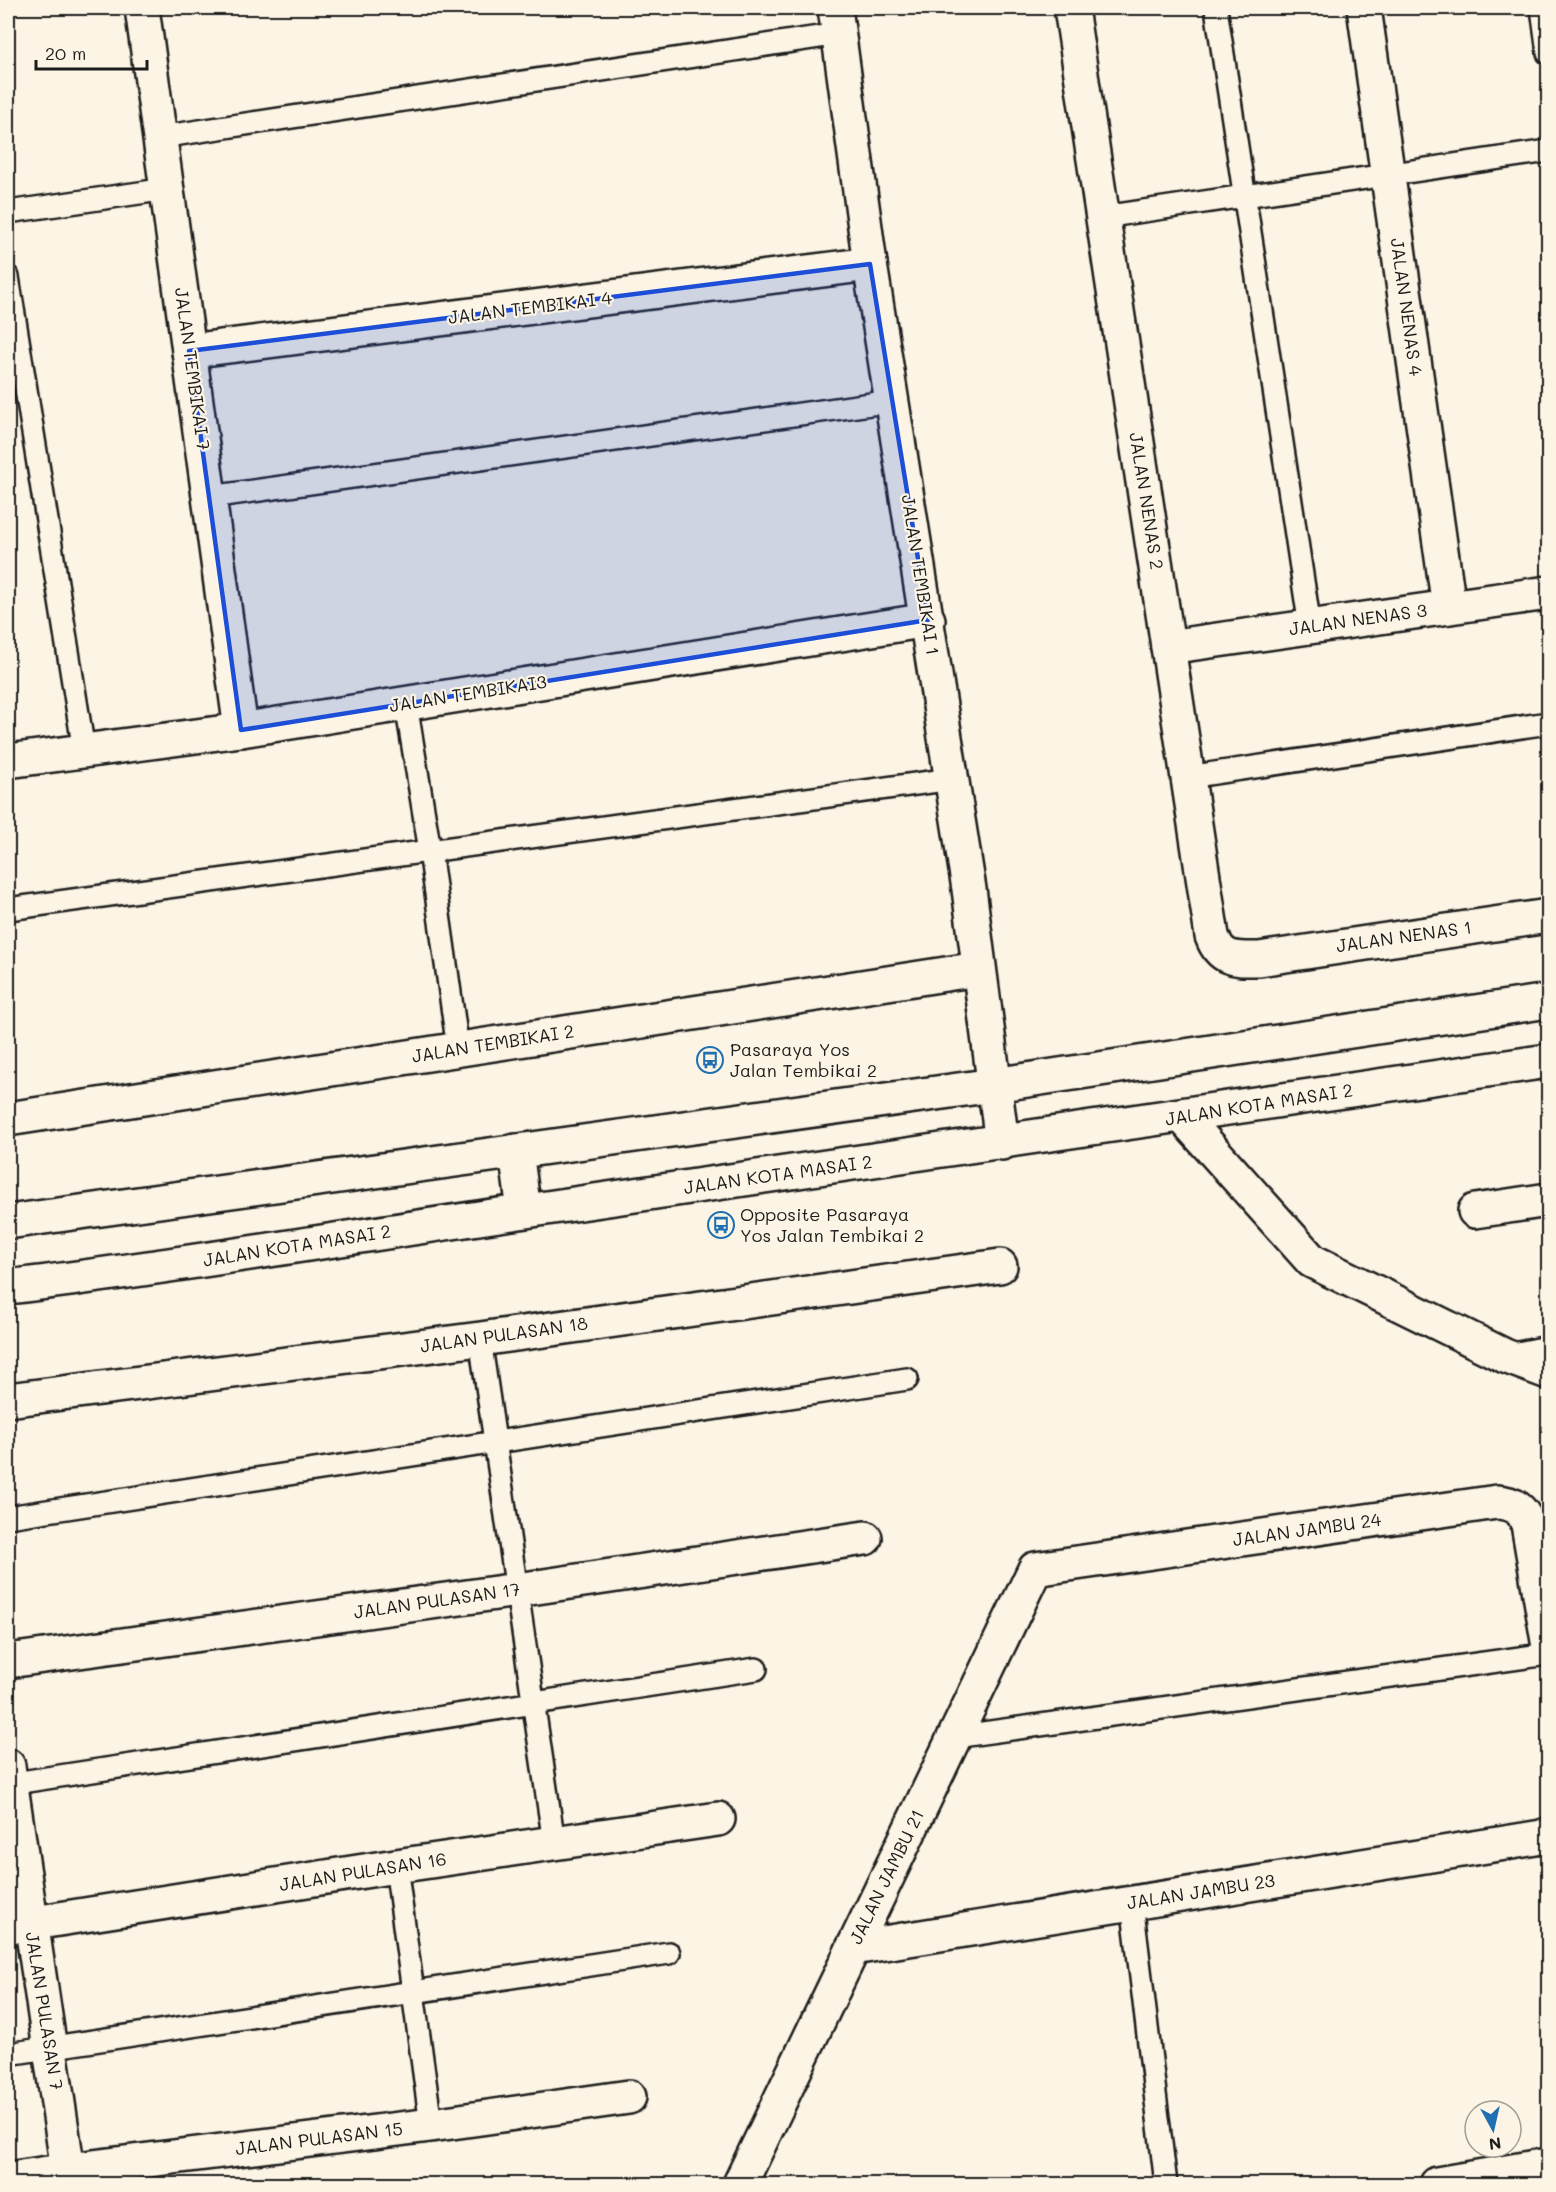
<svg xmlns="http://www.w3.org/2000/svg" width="1556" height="2192" viewBox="0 0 1556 2192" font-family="Mali,sans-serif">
<rect width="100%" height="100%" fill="#fcf5e5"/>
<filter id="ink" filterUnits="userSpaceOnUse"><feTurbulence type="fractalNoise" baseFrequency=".0167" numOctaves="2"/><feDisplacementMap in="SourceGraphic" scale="12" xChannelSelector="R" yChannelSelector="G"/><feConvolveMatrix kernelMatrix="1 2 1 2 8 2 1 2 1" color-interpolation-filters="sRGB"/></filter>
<g filter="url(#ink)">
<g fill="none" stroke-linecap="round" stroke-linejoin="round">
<defs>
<g id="lane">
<polyline points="1216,8 1310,627"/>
<polyline points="1542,8 1548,53"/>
<polyline points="160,137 839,34"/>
<polyline points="8,212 167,189"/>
<polyline points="1103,217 1548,151"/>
<polyline points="8,277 84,751"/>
<polyline points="210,497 892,401"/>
<polyline points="406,704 430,851 458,1049"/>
<polyline points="1188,777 1548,723"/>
<polyline points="8,909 952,779"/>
<polyline points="480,1339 554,1843"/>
<polyline points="1508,1355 1548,1347"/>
<polyline points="8,1517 907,1379"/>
<polyline points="954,1737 1548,1654"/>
<polyline points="8,1784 756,1669"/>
<polyline points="396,1866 431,2125"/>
<polyline points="1132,1903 1166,2184"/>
<polyline points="8,2054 669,1953"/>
</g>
<g id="street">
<polyline points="142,8 241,730"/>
<polyline points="835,8 870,264 969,889 1002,1143"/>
<path d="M1071 8 1212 936C1221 961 1236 959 1259 959L1548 916"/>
<polyline points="1364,8 1449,607"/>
<polyline points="189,351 870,264"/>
<polyline points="1168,647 1548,593"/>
<polyline points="8,761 241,730 928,620"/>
<polyline points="1183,1117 1312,1261 1505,1356 1548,1372"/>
<polyline points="8,1119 978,969"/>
<polyline points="1475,1211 1548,1200"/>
<polyline points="8,1400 480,1339 1000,1266"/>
<polyline points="8,1661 517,1590 865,1538"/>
<polyline points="8,1766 70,2184"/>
<polyline points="8,1927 396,1866 718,1819"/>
<polyline points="853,1948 1548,1836"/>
<polyline points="8,2179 68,2170 431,2125 629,2097"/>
<path d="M740 2184 1035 1569 1497 1502C1514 1503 1522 1509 1528 1524L1548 1641"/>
<polyline points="1437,2184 1548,2165"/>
</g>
<g id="secondary">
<polyline points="516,1151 524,1211"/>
<polyline points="8,1222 994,1085 1548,1001"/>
<path d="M8 1287C181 1266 353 1236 526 1211 867 1161 1208 1113 1548 1061"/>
</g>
</defs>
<use href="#lane" stroke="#1c1c1c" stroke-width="26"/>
<use href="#street" stroke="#1c1c1c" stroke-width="38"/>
<use href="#secondary" stroke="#1c1c1c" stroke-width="38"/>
<use href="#lane" stroke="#fcf5e5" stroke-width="21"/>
<use href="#street" stroke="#fcf5e5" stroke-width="33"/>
<use href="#secondary" stroke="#fcf5e5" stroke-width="33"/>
</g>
</g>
<path fill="#1d4ed8" fill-opacity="0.2" stroke="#1d4ed8" stroke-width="4.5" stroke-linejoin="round" d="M870 264 928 620 241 730 189 351Z"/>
<defs>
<symbol id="bus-ring" viewBox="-11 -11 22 22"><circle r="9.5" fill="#fcf5e5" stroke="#1f6fb2" stroke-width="1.5"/><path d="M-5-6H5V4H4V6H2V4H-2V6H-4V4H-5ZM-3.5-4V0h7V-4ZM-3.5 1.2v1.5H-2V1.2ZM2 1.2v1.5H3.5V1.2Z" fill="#1f6fb2"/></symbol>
</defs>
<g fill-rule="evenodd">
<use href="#bus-ring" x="695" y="1045" width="30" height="30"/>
<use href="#bus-ring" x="706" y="1210" width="30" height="30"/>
</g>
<g text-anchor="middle" stroke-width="4.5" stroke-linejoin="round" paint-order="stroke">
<g font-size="18" fill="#1c1c1c" stroke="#fcf5e5">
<text transform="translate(1406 307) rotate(82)" y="6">JALAN NENAS 4</text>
<text transform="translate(530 308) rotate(-7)" y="6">JALAN TEMBIKAI 4</text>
<text transform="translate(192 369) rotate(82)" y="6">JALAN TEMBIKAI 7</text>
<text transform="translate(1146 501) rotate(81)" y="6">JALAN NENAS 2</text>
<text transform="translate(920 575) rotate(81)" y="6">JALAN TEMBIKAI 1</text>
<text transform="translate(1358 620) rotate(-8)" y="6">JALAN NENAS 3</text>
<text transform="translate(468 694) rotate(-9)" y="6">JALAN TEMBIKAI3</text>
<text transform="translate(1404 937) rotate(-8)" y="6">JALAN NENAS 1</text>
<text transform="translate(493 1044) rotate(-9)" y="6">JALAN TEMBIKAI 2</text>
<text transform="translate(1259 1105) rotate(-9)" y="6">JALAN KOTA MASAI 2</text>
<text transform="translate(778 1175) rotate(-8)" y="6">JALAN KOTA MASAI 2</text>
<text transform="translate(297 1246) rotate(-9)" y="6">JALAN KOTA MASAI 2</text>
<text transform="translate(504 1335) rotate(-8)" y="6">JALAN PULASAN 18</text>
<text transform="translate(1307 1530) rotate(-8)" y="6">JALAN JAMBU 24</text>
<text transform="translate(437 1601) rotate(-8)" y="6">JALAN PULASAN 17</text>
<text transform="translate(363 1872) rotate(-9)" y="6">JALAN PULASAN 16</text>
<text transform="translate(887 1877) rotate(-64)" y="6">JALAN JAMBU 21</text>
<text transform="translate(1201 1892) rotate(-9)" y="6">JALAN JAMBU 23</text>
<text transform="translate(44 2011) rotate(81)" y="6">JALAN PULASAN 7</text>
<text transform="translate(319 2139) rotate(-7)" y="6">JALAN PULASAN 15</text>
</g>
<g font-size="18" fill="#1c1c1c" stroke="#fcf5e5" text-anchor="start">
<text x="730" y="1056">Pasaraya Yos<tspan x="730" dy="21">Jalan Tembikai 2</tspan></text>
<text x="740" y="1221">Opposite Pasaraya<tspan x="740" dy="21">Yos Jalan Tembikai 2</tspan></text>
</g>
</g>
<rect width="1556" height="2192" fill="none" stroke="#fcf5e5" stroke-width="30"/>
<rect x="15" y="15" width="1526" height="2162" fill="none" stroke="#1c1c1c" stroke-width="2" filter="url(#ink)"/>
<g transform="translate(1493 2129) rotate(172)"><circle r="28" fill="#fcf5e5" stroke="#a29e95" stroke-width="1.5"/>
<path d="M0-4.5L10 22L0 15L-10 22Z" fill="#1f6fb2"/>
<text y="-9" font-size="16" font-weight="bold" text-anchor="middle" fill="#1c1c1c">N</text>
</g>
<path d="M36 60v9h111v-9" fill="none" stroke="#1c1c1c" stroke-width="3"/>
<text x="45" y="60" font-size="18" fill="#1c1c1c" stroke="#fcf5e5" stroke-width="4.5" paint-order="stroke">20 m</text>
</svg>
